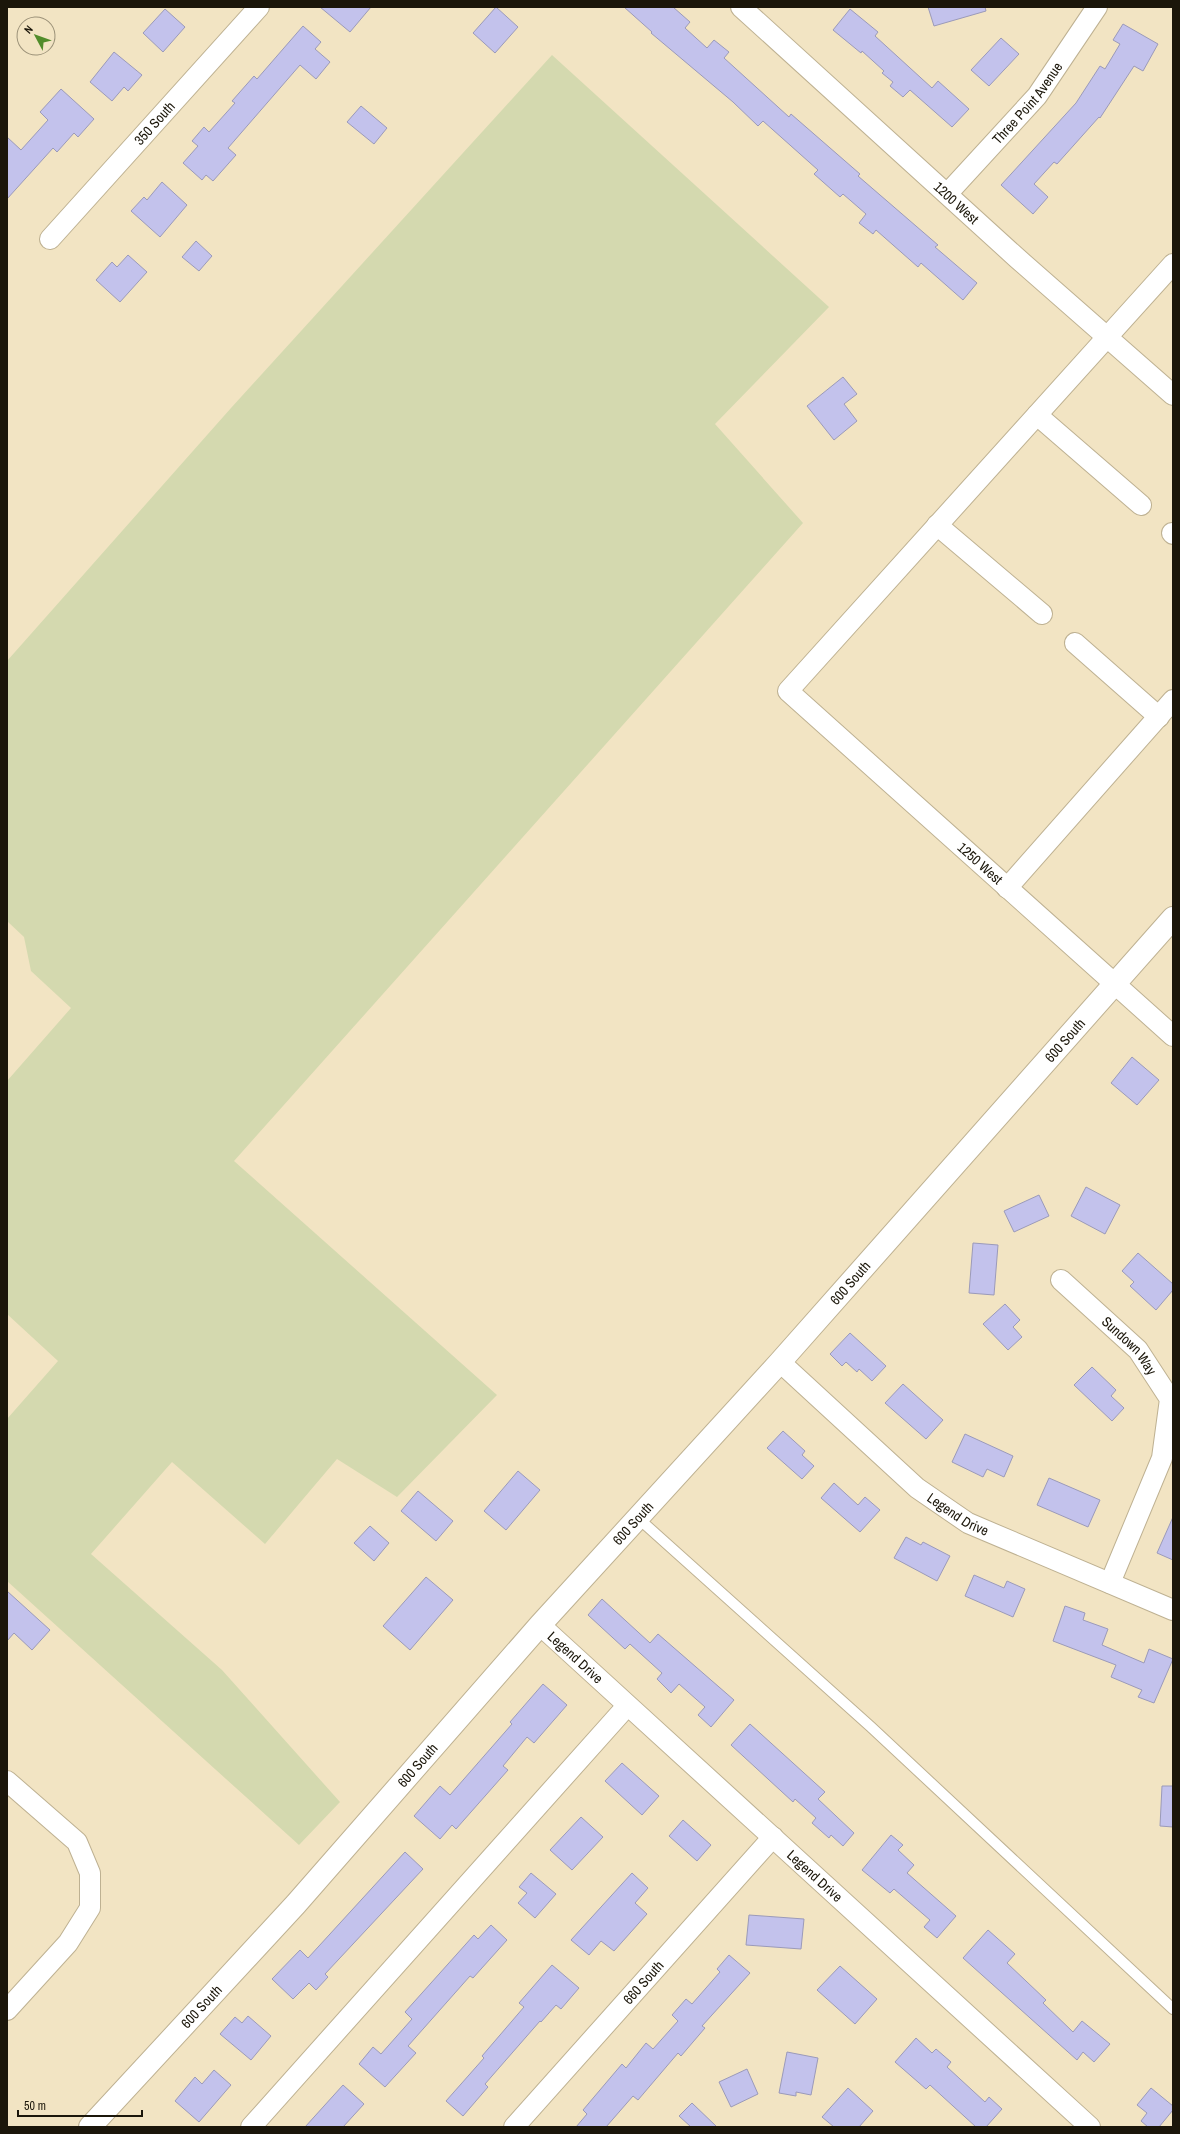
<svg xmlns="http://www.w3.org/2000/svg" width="1180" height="2134" viewBox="0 0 1180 2134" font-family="'Archivo Narrow',sans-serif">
<rect width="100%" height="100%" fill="#f2e4c3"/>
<polygon fill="#d4d9af" points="552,55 829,307 715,424 803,523 234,1161 497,1395 397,1497 337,1459 265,1544 172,1462 91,1554 222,1670 340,1802 299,1845 7,1581 7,1419 58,1361 7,1314 7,1081 71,1008 31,971 24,937 7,921 7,661 231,408"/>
<g fill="#c3c2ec" stroke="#9b9ab9">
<polygon points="320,7 371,7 350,32"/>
<polygon points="496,7 518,27 495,53 473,33"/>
<polygon points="624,7 673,7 690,22 685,28 707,48 714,40 729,52 724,58 789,117 791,114 860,174 858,176 938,245 935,247 977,283 963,300 921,263 918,267 876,230 873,234 859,223 866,214 843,194 840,197 814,174 818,170 763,121 758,126 733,102 651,33 652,32"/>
<polygon points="928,7 985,7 986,11 934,26"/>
<polygon points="165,9 185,27 163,52 143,33"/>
<polygon points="850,9 878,32 875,36 932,88 938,81 969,109 952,127 910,90 903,97 890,86 893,82 882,73 884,71 862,51 861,53 833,30"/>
<polygon points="1123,24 1158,44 1143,71 1134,66 1100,118 1099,117 1057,164 1054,162 1034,184 1048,197 1033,214 1001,185 1076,103 1100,66 1105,69 1120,44 1113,40"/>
<polygon points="303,26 321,42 315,49 330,62 316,79 300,65 228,148 236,155 213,181 206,175 202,180 183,163 198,146 192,141 204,127 209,132 235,103 232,101 254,76 257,79"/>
<polygon points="1001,38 1019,54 989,86 971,70"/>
<polygon points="114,52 142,75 128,91 124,87 112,101 90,82"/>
<polygon points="61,89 94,119 78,137 74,133 57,152 53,148 7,199 7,137 21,150 48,120 40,112"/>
<polygon points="361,106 387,128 374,144 347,122"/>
<polygon points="162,182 187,205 160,237 131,211 144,197 147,200"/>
<polygon points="196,241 212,256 199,271 182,257"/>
<polygon points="128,255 147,272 120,302 96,280 112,262 117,267"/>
<polygon points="843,377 857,394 844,404 857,421 834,440 807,406"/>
<polygon points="1132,1057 1159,1080 1137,1105 1111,1083"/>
<polygon points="1086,1187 1120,1205 1105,1234 1071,1216"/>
<polygon points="1039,1195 1049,1216 1014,1232 1004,1211"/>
<polygon points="973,1243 998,1245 994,1295 969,1293"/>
<polygon points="1138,1253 1173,1284 1173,1290 1156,1310 1130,1286 1134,1282 1122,1271"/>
<polygon points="1005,1304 1020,1320 1013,1327 1022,1337 1008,1350 983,1324"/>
<polygon points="850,1333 886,1366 872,1381 859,1369 857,1372 846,1362 842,1366 830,1354"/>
<polygon points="1092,1367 1116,1390 1111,1396 1124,1408 1112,1421 1074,1385"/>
<polygon points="903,1384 943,1420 926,1439 885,1403"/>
<polygon points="783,1431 805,1451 802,1455 814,1466 802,1479 767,1448"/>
<polygon points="965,1434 1013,1456 1004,1477 987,1469 983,1477 952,1462"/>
<polygon points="518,1471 540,1490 506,1530 484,1511"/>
<polygon points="1049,1478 1100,1500 1088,1527 1037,1505"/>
<polygon points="834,1483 858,1505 865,1497 880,1510 860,1532 821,1498"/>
<polygon points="418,1491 453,1521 436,1541 401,1511"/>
<polygon points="1173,1517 1173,1560 1157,1553"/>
<polygon points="370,1526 389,1543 374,1561 354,1543"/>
<polygon points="906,1537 921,1545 923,1542 950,1556 937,1581 894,1558"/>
<polygon points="974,1575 1004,1588 1007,1581 1025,1589 1013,1617 965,1596"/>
<polygon points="426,1577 453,1600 410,1650 383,1626"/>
<polygon points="7,1591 50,1630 32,1650 14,1633 7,1641"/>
<polygon points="602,1599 650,1643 658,1634 734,1700 711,1727 698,1715 705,1707 679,1684 671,1693 657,1679 662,1673 630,1644 625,1649 588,1615"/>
<polygon points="1065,1606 1085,1613 1083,1620 1108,1629 1102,1645 1144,1663 1149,1649 1173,1659 1154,1703 1138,1697 1142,1690 1111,1677 1116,1665 1053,1641"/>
<polygon points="543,1684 567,1705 534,1743 527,1737 503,1766 508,1770 456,1829 452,1825 440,1839 414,1816 440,1786 450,1795 512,1724 510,1722"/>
<polygon points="750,1724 825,1792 818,1799 854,1833 843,1846 831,1835 829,1838 812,1823 816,1818 795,1799 793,1802 731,1745"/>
<polygon points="622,1763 659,1796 642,1815 605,1781"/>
<polygon points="1162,1786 1173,1786 1173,1827 1160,1826"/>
<polygon points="581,1817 603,1837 572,1870 550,1850"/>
<polygon points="683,1820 711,1845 697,1861 669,1836"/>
<polygon points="891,1835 903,1845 898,1850 914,1865 907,1873 956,1916 937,1938 924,1927 930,1920 894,1889 890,1893 862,1870"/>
<polygon points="405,1852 423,1869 325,1974 328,1977 316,1990 309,1983 293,1999 272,1979 300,1950 308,1958"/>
<polygon points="531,1873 556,1894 535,1918 518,1903 527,1893 519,1887"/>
<polygon points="632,1873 648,1888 635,1903 647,1914 614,1951 601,1941 589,1955 571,1940"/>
<polygon points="749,1915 804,1919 801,1949 746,1945"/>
<polygon points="491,1925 507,1940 473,1978 470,1976 408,2046 416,2053 385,2087 359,2064 373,2047 381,2054 412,2019 405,2012 474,1935 478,1939"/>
<polygon points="988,1930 1015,1954 1007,1963 1046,2000 1043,2003 1073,2032 1082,2021 1110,2044 1094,2062 1083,2052 1077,2060 963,1958"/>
<polygon points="729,1955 750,1973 702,2026 705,2028 681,2056 678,2053 638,2100 633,2096 606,2127 576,2127 587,2114 583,2110 622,2064 626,2068 646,2043 653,2049 678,2021 672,2015 686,1999 692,2004 720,1972 717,1969"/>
<polygon points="552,1965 579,1988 561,2009 556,2005 541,2022 540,2021 485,2084 488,2087 463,2116 446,2101 484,2058 482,2056 524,2007 519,2003"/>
<polygon points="840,1966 877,1999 855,2024 817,1990"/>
<polygon points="248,2016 271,2036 251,2060 220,2034 235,2017 242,2023"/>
<polygon points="916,2038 932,2053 936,2049 951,2062 947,2067 985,2102 989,2097 1002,2109 986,2127 976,2127 930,2085 926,2089 895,2062"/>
<polygon points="787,2052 818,2058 811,2095 796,2092 796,2096 779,2093"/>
<polygon points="747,2069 758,2094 731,2107 719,2082"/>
<polygon points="214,2070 231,2085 199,2122 175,2101 195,2077 202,2084"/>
<polygon points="343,2085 364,2104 343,2127 305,2127"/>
<polygon points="848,2088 873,2111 859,2127 834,2127 822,2117"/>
<polygon points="1151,2088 1173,2106 1173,2110 1159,2127 1148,2127 1141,2121 1147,2113 1137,2105"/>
<polygon points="692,2103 717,2127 691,2127 679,2116"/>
</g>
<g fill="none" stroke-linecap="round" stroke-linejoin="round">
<defs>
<polyline id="service" points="638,1518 871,1727 1173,2009"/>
<g id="minor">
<path id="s1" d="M741 7 1017 258 1173 395"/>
<path id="s2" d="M948 193 1037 96 1097 7"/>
<path id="s3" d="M50 239 259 7"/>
<path id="s4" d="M1173 264 788 691 1173 1036"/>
<polyline points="1037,415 1141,505"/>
<polyline points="937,525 1042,614"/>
<polyline points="1172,533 1173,534"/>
<polyline points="1075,643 1159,717"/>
<polyline points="1007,888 1173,700"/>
<path id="s5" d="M1061 1280 1138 1350 1170 1399 1162 1458 1110 1583"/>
<path id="s6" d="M780 1362 917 1488 968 1523 1173 1610"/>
<path id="s7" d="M540 1625 1090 2127"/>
<polyline points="7,1781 77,1842 90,1873 90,1908 68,1943 7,2010"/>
<polyline points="251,2127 627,1706"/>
<path id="s8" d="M514 2127 773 1837"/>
</g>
<g id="secondary">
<path id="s9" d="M90 2127 296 1904 540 1625 780 1362 1173 918"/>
</g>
</defs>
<use href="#service" stroke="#beb192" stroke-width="12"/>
<use href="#minor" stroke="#beb192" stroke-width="22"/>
<use href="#secondary" stroke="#beb192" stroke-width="24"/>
<use href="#service" stroke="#fff" stroke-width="10"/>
<use href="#minor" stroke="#fff" stroke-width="20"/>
<use href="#secondary" stroke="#fff" stroke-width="22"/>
</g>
<g text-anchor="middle" stroke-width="3" stroke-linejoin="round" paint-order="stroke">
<g font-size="14" fill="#1b160a" stroke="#f2e4c3">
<text dy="5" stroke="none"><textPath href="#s2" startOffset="120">Three Point Avenue</textPath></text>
<text dy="5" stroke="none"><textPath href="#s3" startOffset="156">350 South</textPath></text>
<text dy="5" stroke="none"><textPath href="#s1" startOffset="291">1200 West</textPath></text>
<text dy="5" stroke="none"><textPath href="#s4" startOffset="833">1250 West</textPath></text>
<text dy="5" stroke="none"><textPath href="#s9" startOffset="1460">600 South</textPath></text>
<text dy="5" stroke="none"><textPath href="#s9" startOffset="1136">600 South</textPath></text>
<text dy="5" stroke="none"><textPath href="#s5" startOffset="95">Sundown Way</textPath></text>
<text dy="5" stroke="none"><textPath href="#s6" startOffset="235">Legend Drive</textPath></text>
<text dy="5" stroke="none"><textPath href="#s9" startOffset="812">600 South</textPath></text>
<text dy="5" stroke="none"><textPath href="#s7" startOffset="48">Legend Drive</textPath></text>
<text dy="5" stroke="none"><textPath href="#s9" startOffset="488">600 South</textPath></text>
<text dy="5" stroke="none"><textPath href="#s7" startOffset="372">Legend Drive</textPath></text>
<text dy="5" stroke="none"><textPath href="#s8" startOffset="194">660 South</textPath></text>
<text dy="5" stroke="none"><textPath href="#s9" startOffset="164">600 South</textPath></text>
</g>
</g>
<rect width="1180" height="2134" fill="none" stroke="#1b160a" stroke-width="16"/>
<g transform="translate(36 36) rotate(311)"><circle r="19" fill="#f2e4c3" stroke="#9c9279"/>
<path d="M0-3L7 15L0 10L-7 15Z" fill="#518c2a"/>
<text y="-6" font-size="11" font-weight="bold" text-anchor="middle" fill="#1b160a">N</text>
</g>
<path d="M18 2110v6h124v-6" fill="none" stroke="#1b160a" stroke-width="2"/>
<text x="24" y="2110" font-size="12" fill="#1b160a" stroke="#f2e4c3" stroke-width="3" paint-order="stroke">50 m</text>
</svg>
